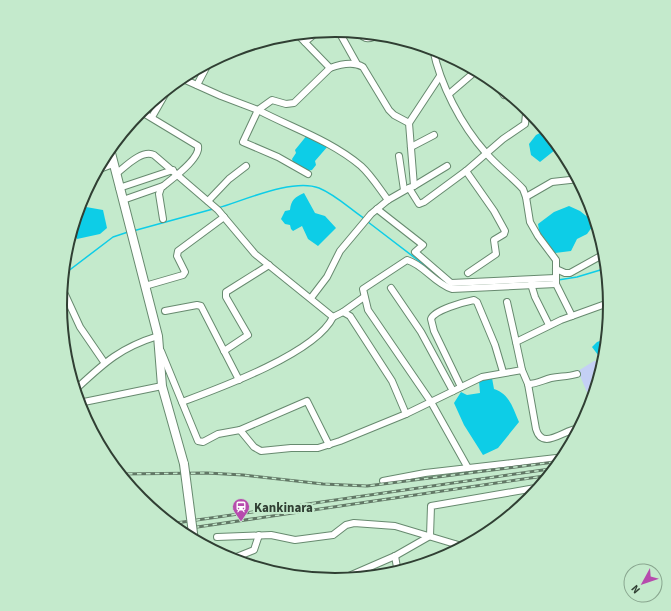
<svg xmlns="http://www.w3.org/2000/svg" width="671" height="611" viewBox="0 0 671 611" font-family="'Source Sans 3',sans-serif">
<rect width="100%" height="100%" fill="#c4eacc"/>
<polygon fill="#c4d0f5" points="594,361 596,361 602,372 592,404 578,371"/>
<g fill="#0dcde7">
<polygon points="546,130 560,146 540,162 531,155 529,144 536,135"/>
<polygon points="308,134 328,146 315,161 316,165 312,170 306,171 293,162 292,159 296,153 295,150"/>
<path d="M304 193 315 213 325 216 336 228 318 246 308 239 302 226 293 231 291 229 290 225 285 224 281 219 285 211 290 210C291 200 295 197 304 193Z"/>
<polygon points="569,206 580,211 595,223 587,234 577,239 571,251 555,253 539,231 538,224 554,212"/>
<polygon points="86,207 103,210 107,228 100,234 77,239 72,230 78,209"/>
<polygon points="608,338 604,363 592,347 597,342"/>
<path d="M492 378 494 389C510 394 513 409 519 422L498 448 483 455 464 425 454 403 461 392 467 395 480 393 479 381Z"/>
</g>
<g fill="none" stroke-linecap="round" stroke-linejoin="round">
<g stroke="#0dcde7" stroke-width="1.5">
<path d="M218 208C245 200 293 178 319 188 336 195 350 209 365 219"/>
<polyline points="368,222 436,274"/>
<polyline points="133,231 213,209"/>
<polyline points="63,275 113,237 128,232"/>
<polyline points="558,280 577,277 607,268"/>
</g>
<defs>
<g id="minor">
<polyline points="338,30 357,64"/>
<path d="M358 32C365 40 370 40 379 34"/>
<path d="M297 34 330 68C341 64 353 61 363 67L389 110 394 115 409 123 414 186 409 188 419 204 424 202 466 171 503 139 525 124 526 114 531 111"/>
<polyline points="305,42 317,32"/>
<path d="M433 49C440 84 461 125 486 153 497 166 512 177 523 189L526 197 530 222 538 236 556 260V284L572 316"/>
<polyline points="181,78 221,96 258,110 272,100 286,104 294,103 330,68"/>
<polyline points="495,82 504,95"/>
<polyline points="197,85 209,62"/>
<polyline points="449,94 477,70"/>
<path d="M140 111 198 146C201 159 170 180 161 188L159 194 163 219"/>
<polyline points="152,117 168,89"/>
<polyline points="409,123 440,76"/>
<polyline points="411,147 434,135"/>
<polyline points="399,156 404,190"/>
<polyline points="97,170 113,164"/>
<polyline points="466,171 494,211 505,231 504,234 494,240 496,254 468,273"/>
<path d="M116 174C125 167 142 149 154 155L218 210 255 254 333 317C316 353 220 388 182 402"/>
<path d="M308 174 278 157 243 142 258 110C292 128 330 140 361 166 371 175 379 188 388 200"/>
<polyline points="414,186 447,166"/>
<polyline points="119,188 173,170"/>
<polyline points="526,197 552,182 579,179"/>
<polyline points="123,200 163,186"/>
<polyline points="208,201 229,179 246,166"/>
<polyline points="377,209 423,245 415,252 451,283 555,278"/>
<polyline points="556,269 565,273 570,273 606,253"/>
<polyline points="531,284 535,297 549,325"/>
<polyline points="145,286 183,275 185,272 177,256 178,251 224,217"/>
<polyline points="62,288 80,327 104,362"/>
<polyline points="391,288 421,332 453,391"/>
<polyline points="311,298 327,277 340,251 371,214 388,200 409,188"/>
<polyline points="507,302 516,342"/>
<polyline points="165,311 197,305 201,306 239,380"/>
<polyline points="343,312 364,297"/>
<polyline points="333,317 343,312 350,316 392,381 406,414"/>
<polyline points="161,351 198,441 203,442 218,434 240,430 254,447 261,451 291,448 318,448 340,441 406,414 482,377 522,370 516,342 561,320 611,302"/>
<polyline points="224,351 248,335 226,297 226,292 269,265"/>
<path d="M522 370 528 384 536 429C543 453 567 426 581 429"/>
<path d="M528 384C537 384 543 380 551 378 560 376 567 377 577 374"/>
<path d="M461 387 434 331 431 319C434 310 464 302 474 300L477 302 495 345 503 372"/>
<path d="M75 390C103 364 119 348 158 336"/>
<polyline points="79,403 162,386"/>
<polyline points="240,430 307,401 329,445"/>
<path d="M468 468 431 402 368 310 363 289 407 260C424 265 434 283 452 289L556 284"/>
<polyline points="383,481 425,473 565,457"/>
<polyline points="217,537 271,535 295,540 333,535 346,525 354,523 395,526 465,547"/>
<polyline points="454,544 455,553"/>
<polyline points="204,546 209,545 224,557"/>
<polyline points="395,556 398,573"/>
<polyline points="229,560 254,550 259,535"/>
<polyline points="330,580 349,576 395,556 430,536 431,506 541,487"/>
</g>
<polyline id="major" points="110,149 158,336 162,386 184,464"/>
</defs>
<use href="#minor" stroke="#678a6f" stroke-width="8"/>
<use href="#major" stroke="#678a6f" stroke-width="10"/>
<use href="#minor" stroke="#fff" stroke-width="6"/>
<use href="#major" stroke="#fff" stroke-width="8"/>
<defs>
<g id="rail">
<polyline points="119,474 207,473 243,475 323,484 367,486 562,461"/>
<polyline points="169,524 557,468"/>
<polyline points="177,530 551,475"/>
</g>
</defs>
<use href="#rail" stroke="#627866" stroke-width="3"/>
<use href="#rail" stroke="#c4eacc" stroke-width="1.5" stroke-dasharray="4.5" stroke-linecap="butt"/>
<defs>
<polyline id="major-bridge" points="184,464 194,541"/>
</defs>
<use href="#major-bridge" stroke="#678a6f" stroke-width="10" stroke-linecap="butt"/>
<use href="#major-bridge" stroke="#fff" stroke-width="8"/>
</g>
<defs>
<symbol id="station-pin" viewBox="-11 -11 22 30"><path d="M0 17L-7.5 6A9.5 9.5 0 1 1 7.5 6Z" fill="#b64bad" stroke="#c4eacc"/><path d="M-3-6H3Q5-6 5-4V2Q5 4 3 4L4.5 6H3L1.5 4h-3L-3 6H-4.5L-3 4Q-5 4-5 2V-4Q-5-6-3-6ZM-3.5-4v3h7v-3ZM-3.5 1v1.5H-2V1ZM2 1v1.5H3.5V1Z" fill="#fff"/></symbol>
</defs>
<g fill-rule="evenodd">
<use href="#station-pin" x="231" y="497" width="20" height="27"/>
</g>
<g text-anchor="middle" stroke-width="4" stroke-linejoin="round" paint-order="stroke">
<g font-size="13" font-weight="bold" fill="#303f33" stroke="#c4eacc" text-anchor="start">
<text x="254" y="512">Kankinara</text>
</g>
</g>
<path d="M0 0H671V611H0ZM67 305a268 268 0 1 1 536 0a268 268 0 1 1-536 0Z" fill="#c4eacc" fill-rule="evenodd"/>
<path fill="none" stroke="#303f33" stroke-width="2" d="M67 305a268 268 0 1 1 536 0a268 268 0 1 1-536 0Z"/>
<g transform="translate(643 583) rotate(230)"><circle r="19" fill="#c4eacc" stroke="#89a68f"/>
<path d="M0-3L7 15L0 10L-7 15Z" fill="#b64bad"/>
<text y="-6" font-size="11" font-weight="bold" text-anchor="middle" fill="#303f33">N</text>
</g>
</svg>
